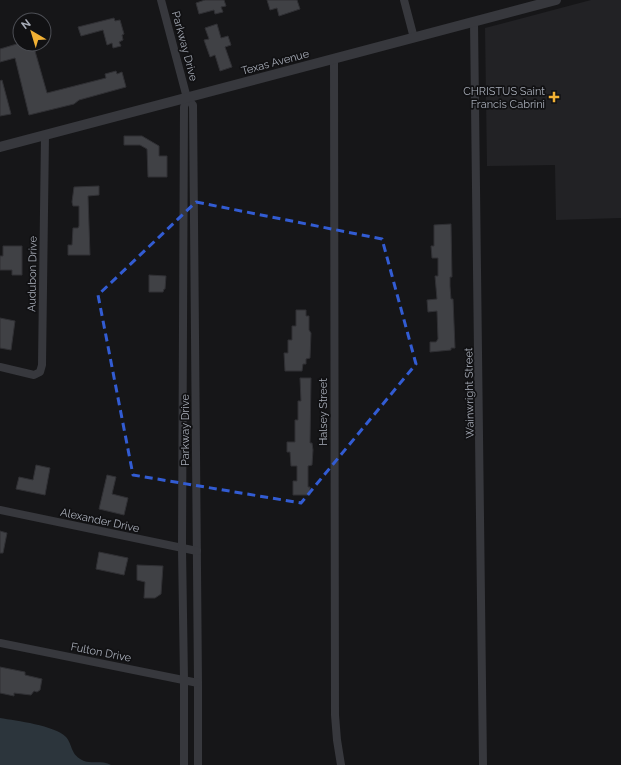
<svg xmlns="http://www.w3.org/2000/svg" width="621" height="765" viewBox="0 0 621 765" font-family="Raleway,sans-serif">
<rect width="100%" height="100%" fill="#161618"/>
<polygon fill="#222225" points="591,0 621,0 621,218 556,220 555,165 487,166 485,28"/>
<path fill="#2c353c" d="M0 718C17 721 54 725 66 737 73 745 70 755 84 761 93 764 102 760 111 765H0Z"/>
<g fill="#404145" stroke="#303034">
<polygon points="205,0 224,0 226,6 221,7 223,12 215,14 214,10 199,14 196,3"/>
<polygon points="267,0 297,0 300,9 279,16 277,8 270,10"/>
<polygon points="114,18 115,21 120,20 124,34 122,35 123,40 119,42 121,46 113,48 112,43 107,45 103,30 81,36 78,27"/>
<polygon points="217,24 221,38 228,36 231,45 225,47 232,67 220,71 215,55 210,57 204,40 209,39 205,28"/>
<polygon points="20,43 33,44 47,93 106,78 105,74 116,71 117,74 122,72 126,87 79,100 74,104 29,115 15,58 0,62 0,49"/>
<polygon points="2,80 11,114 0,116 0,81"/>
<polygon points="124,136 142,136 159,146 159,156 167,156 167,177 148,177 147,149 140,145 124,145"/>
<polygon points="99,186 99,195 88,196 90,255 68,255 68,245 72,245 73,228 78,228 79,226 79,206 73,206 72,202 74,187"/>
<polygon points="451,224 452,277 450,277 450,286 451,299 453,299 455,348 451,348 451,350 430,352 430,342 436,342 438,339 437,311 428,312 427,300 437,299 435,276 438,276 438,258 432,258 431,246 434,246 434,225"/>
<polygon points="3,246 22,246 22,275 12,275 12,270 0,270 0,256 3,256"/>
<polygon points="149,275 166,276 165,289 164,289 163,292 149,292"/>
<polygon points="296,310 306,310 306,316 309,316 309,330 311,333 310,358 306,359 306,364 303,364 302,371 285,371 284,353 288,353 288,340 292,340 292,326 296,326"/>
<polygon points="0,318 15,321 11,350 0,348"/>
<polygon points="300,378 311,378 310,443 312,443 313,450 312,465 308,466 308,487 310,487 310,495 293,495 293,481 297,481 297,466 291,466 290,452 287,452 287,442 295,442 295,420 298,420 298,401 301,401"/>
<polygon points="36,465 50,468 45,495 16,489 19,477 33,480"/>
<polygon points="107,475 116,477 112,494 128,498 124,515 99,509"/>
<polygon points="0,531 7,533 3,553 0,553"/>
<polygon points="99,552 128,558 124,575 96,569"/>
<polygon points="137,565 163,566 161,594 155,598 144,598 145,582 137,580"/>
<polygon points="0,667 25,672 25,675 42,679 40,690 37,692 34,691 31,695 14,693 14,696 0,693"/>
</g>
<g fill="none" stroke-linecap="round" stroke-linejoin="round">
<g stroke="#37383d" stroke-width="8">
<polyline points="161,0 187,98 193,105 198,683 198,765"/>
<polyline points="404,0 414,38"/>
<polyline points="474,22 483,765"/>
<polyline points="334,59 335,715 337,740 341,765"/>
<polyline points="0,367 34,375 40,372 42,365 45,135"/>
<polyline points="0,510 197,551"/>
<polyline points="0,643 198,683"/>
<polyline points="184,765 184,680 182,548 184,107 187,98"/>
</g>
<polyline stroke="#37383d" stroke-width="10" points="0,147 556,0"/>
</g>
<path fill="none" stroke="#325cd3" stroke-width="3" stroke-dasharray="8 5" stroke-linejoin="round" d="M196 202 382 239 416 364 301 503 133 475 98 295Z"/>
<path fill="#f2b134" stroke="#111113" stroke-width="1.5" d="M552 91h4v4h4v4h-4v4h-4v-4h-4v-4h4z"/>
<g text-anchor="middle" stroke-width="3.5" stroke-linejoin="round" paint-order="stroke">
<g font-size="11" fill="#a8adb8" stroke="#111113">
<text transform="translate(185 46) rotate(75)" y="4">Parkway Drive</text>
<text transform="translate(275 62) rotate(-15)" y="4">Texas Avenue</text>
<text transform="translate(32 274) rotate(-89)" y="4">Audubon Drive</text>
<text transform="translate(469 393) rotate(-91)" y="4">Wainwright Street</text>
<text transform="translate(323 412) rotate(-90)" y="4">Halsey Street</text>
<text transform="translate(185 430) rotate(-90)" y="4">Parkway Drive</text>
<text transform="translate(100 520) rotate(12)" y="4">Alexander Drive</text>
<text transform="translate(101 652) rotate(11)" y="4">Fulton Drive</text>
</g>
<g font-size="11" fill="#a8adb8" stroke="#111113" text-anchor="end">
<text x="545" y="95">CHRISTUS Saint<tspan x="545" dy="13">Francis Cabrini</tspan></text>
</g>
</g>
<g transform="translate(32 32) rotate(322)"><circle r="19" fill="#111113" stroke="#4d4f55"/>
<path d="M0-3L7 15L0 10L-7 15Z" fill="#f2b134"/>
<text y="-6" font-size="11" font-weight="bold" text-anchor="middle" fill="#a8adb8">N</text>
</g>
</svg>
